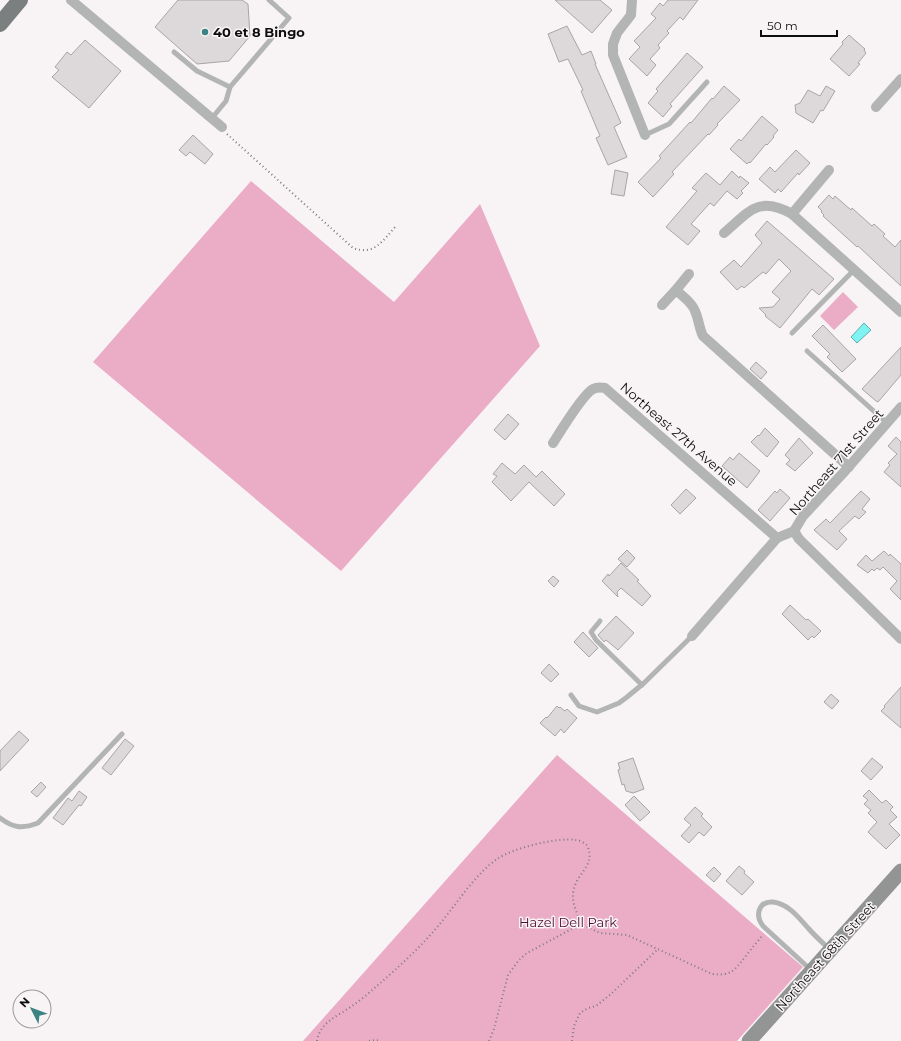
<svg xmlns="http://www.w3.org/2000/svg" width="901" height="1041" viewBox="0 0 901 1041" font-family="Montserrat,sans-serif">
<rect width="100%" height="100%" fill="#f8f4f5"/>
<g fill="#ebacc6">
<polygon points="251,181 394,302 480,204 540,346 341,571 93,362"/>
<polygon points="843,292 858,307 834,330 820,316"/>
<polygon points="557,755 803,967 737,1041 303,1041"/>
</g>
<polygon fill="#7ff3f2" stroke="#5daead" points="864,323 871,330 857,343 851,337"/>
<g fill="#ddd9db" stroke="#a8a5a6">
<polygon points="178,0 242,0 248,4 250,36 229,61 197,64 155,27"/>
<polygon points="555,0 600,0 612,10 592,33"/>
<polygon points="668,0 698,0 683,20 680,17 667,31 669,33 658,45 660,48 650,59 656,65 647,76 629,59 640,47 634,41 656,18 651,14 660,3 663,6"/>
<polygon points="567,26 582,55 591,51 596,64 595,64 621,123 614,127 627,157 608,165 596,138 600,136 581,91 583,90 568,59 559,62 548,34"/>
<polygon points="849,35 865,49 864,50 866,53 858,63 860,64 849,76 830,59 843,44 842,42"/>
<polygon points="85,40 121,71 89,108 52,77 59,70 55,67 67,52 71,55"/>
<polygon points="687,53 703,67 670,104 672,106 663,117 648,103 658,91 656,89"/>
<polygon points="724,86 740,100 717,124 718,125 709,135 708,134 672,172 674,174 653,197 638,182 661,158 659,156 690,122 691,123 712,98 713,99"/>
<polygon points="826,86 835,91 823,111 821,110 813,123 796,113 795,105 800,103 808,90 820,96"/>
<polygon points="762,116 778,130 773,136 774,137 767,145 766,144 750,163 749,162 747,164 730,149 739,139 741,141"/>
<polygon points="193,135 213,154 205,164 190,152 186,156 179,150"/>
<polygon points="796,150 810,163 799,175 798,173 781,192 778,189 775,193 759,179 770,167 775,172"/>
<polygon points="615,170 628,173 624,196 611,194"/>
<polygon points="732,171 739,178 740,176 749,183 741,191 743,193 737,199 727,191 714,206 710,203 691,224 700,231 688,245 666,227 697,191 692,188 706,173 720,185"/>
<polygon points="829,195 833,199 835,196 851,210 852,208 872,226 874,224 885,234 883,236 895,247 901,240 901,286 858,246 857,247 823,216 824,215 821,212 822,211 818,207"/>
<polygon points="767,221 834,279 819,295 812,289 780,328 765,316 766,315 759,308 773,307 780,299 772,292 791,271 779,259 766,274 763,272 744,288 742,286 737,290 720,272 734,260 741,267 762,243 755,235"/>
<polygon points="823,325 856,359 842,372 827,357 830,354 812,336"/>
<polygon points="901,347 901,375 878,402 876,401 862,389"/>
<polygon points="756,362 767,372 761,379 750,369"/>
<polygon points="508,414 519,424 505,440 494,430"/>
<polygon points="765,428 779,442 767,457 751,442 758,435 759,436"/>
<polygon points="896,437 901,442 901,487 884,472 890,465 888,463 897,454 888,446"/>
<polygon points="799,438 813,453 795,471 786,464 790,460 785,455"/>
<polygon points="739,453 760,471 747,488 722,466 730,457 733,460"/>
<polygon points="502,463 515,474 524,465 536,477 542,471 565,494 554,506 529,482 511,501 492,482 497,476 493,474"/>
<polygon points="686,489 696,498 680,514 671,505"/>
<polygon points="780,489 790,498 770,521 758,510 775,491 777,493"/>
<polygon points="861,491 870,499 862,509 866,512 859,519 855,516 839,531 847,539 837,550 814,530 826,519 830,523"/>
<polygon points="627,550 635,558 627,567 618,559"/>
<polygon points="884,551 889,556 890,554 901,564 901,600 890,589 897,581 883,567 880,570 877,568 874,571 872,569 868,573 857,565 866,555 872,561"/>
<polygon points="621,563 639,580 637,581 651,596 642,606 621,588 617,592 618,597 602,581 608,574 609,576"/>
<polygon points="553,576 559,581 554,587 548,581"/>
<polygon points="790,605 806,620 808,619 821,631 814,638 812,636 808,640 782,614"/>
<polygon points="616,616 634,633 618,650 606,640 604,642 598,635"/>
<polygon points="583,632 598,648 589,657 574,642"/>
<polygon points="549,664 559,674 551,682 541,673"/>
<polygon points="901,687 901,728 881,711 885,707 884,706"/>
<polygon points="831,694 839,701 832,709 824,702"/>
<polygon points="557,706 559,708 560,707 565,711 567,709 577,718 564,733 561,729 555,736 540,723 546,717 547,718"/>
<polygon points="19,731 29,740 0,771 0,751"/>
<polygon points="125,739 134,746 111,775 102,768"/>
<polygon points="633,758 644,789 633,793 626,791 624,784 622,785 618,770 620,769 618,763"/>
<polygon points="872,758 883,767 871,780 861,771"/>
<polygon points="41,782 46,787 37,797 31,792"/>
<polygon points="869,790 882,803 886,800 893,807 890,810 897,817 889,824 900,835 886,849 868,832 877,822 868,813 871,810 864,804 868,800 863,796"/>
<polygon points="79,791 87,797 81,806 79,805 63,825 53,818 68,798 72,801"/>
<polygon points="634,796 650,812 640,821 625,805"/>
<polygon points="695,807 703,814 701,816 712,827 704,836 699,832 689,843 681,836 691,825 684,819"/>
<polygon points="739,866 745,871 744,873 754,882 742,895 726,881"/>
<polygon points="714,867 721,874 714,882 706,875"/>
</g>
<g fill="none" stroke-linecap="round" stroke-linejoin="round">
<g stroke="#7e7c7c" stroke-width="2" stroke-dasharray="1 3" stroke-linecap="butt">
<path d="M227 134 353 248C375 256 383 240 396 226"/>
<path d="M317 1041C320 1022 338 1016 352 1006 361 1000 370 992 378 985 401 965 424 944 443 920 460 899 475 875 497 859 513 848 557 837 576 840 580 840 584 843 587 845 597 867 575 872 573 894 572 904 578 915 581 924L600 933 627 935 712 974C731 976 734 971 745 957 751 949 757 942 763 935"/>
<polyline points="369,1041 376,1040 380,1041"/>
<polyline points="489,1041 494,1029 508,975 519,960 527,953 581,924"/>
<polyline points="572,1041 574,1026 580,1013 588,1008 596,1006 611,994 658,949"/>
</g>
<g stroke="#b3b5b5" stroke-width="5">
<polyline points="174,52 197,71 230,87"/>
<polyline points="212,118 226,101 230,87 289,18 269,0"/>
<polyline points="645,135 669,124 707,82"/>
<polyline points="792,333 854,270"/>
<polyline points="807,351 887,423"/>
<polyline points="600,621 591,632 596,640 642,685"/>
<polyline points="571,695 579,706 597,712 619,703 627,697 644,683 692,636"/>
<path d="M0 818C13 828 22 829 38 823L122 734"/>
<path d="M811 970 763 926C755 916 758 901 773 902 789 904 799 918 809 929 815 936 822 942 829 949"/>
</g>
<g stroke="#b3b5b5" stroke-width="10">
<polyline points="71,0 222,127"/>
<polyline points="632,0 631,15 617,33 613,44 613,55 645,135"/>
<polyline points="876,107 901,79"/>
<polyline points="792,214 829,170"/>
<path d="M724 233C749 212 758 195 792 214L901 312"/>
<path d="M689 274 676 290C682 296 692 302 695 311 699 320 699 328 703 336L849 467"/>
<polyline points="662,305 676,290"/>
<path d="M553 443C560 432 583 394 593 389 597 387 600 387 605 388L777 538"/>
<polyline points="794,531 799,539 901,639"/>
<polyline points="692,636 777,538 794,531 803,516 845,471 901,407"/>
</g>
<polyline stroke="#939595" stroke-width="15" points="749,1041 901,871"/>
<polyline stroke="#7c7f7f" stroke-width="16" points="0,24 20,0"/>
</g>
<circle fill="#3b8483" stroke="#f8f4f5" stroke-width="1.5" cx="205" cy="32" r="4"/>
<g text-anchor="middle" stroke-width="3" stroke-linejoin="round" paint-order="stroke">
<g font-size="13" font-weight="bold" fill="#0e0d0d" stroke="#f8f4f5" text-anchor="start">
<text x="213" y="37">40 et 8 Bingo</text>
</g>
<g font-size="13" fill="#0e0d0d" stroke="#f8f4f5">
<text transform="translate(679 434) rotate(41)" y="5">Northeast 27th Avenue</text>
<text transform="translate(836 462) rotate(-49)" y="5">Northeast 71st Street</text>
<text transform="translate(825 956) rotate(-48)" y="5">Northeast 68th Street</text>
</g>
<g font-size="13" fill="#520b33" stroke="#f8f4f5">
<text x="568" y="927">Hazel Dell Park</text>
</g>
</g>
<g transform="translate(32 1009) rotate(312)"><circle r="19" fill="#f8f4f5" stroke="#9a9898"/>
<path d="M0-3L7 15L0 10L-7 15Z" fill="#3b8483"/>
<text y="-6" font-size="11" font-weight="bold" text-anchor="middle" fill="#0e0d0d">N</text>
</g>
<path d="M761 30v6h76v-6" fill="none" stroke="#0e0d0d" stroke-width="2"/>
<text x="767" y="30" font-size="12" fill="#0e0d0d" stroke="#f8f4f5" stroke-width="3" paint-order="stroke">50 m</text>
</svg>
